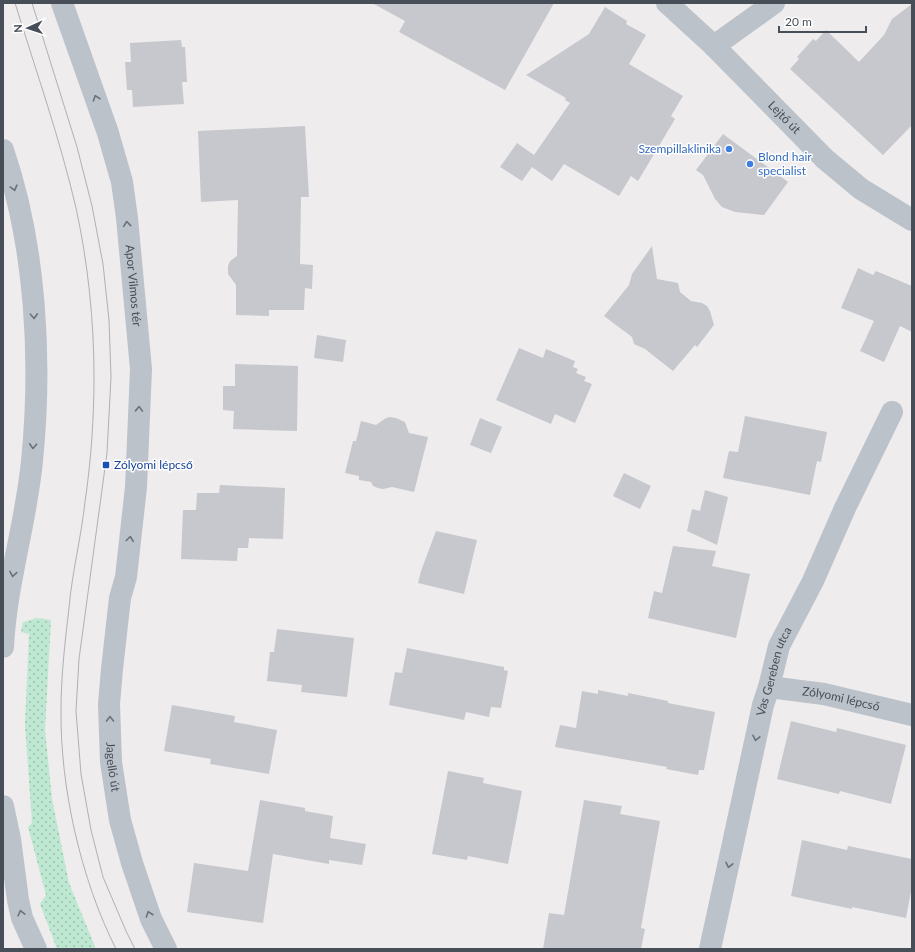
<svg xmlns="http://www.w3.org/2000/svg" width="915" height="952" viewBox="0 0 915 952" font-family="Lato,sans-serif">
<defs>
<pattern id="grass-dots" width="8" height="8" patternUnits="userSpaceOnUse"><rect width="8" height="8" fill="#bee8d2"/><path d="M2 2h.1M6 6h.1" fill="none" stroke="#9cbead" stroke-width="1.8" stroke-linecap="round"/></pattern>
</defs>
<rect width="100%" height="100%" fill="#eeecec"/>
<polygon fill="url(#grass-dots)" points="37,618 51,620 45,730 52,799 69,883 96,949 57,949 40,904 46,895 28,827 32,823 25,725 29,634 21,632 23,622"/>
<g fill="#c7c8ce">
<polygon points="372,3 554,3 505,90 399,32 405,21"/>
<polygon points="912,4 912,125 883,155 790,69 799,59 797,57 813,39 816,41 826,30 859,62 884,35 892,19"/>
<polygon points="605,7 627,21 626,24 646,35 629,64 683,96 671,116 675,119 638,181 631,176 619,196 564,164 552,181 532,167 522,181 500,167 517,143 534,155 570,103 565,100 566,98 526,75 589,34"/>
<polygon points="181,40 182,47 185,47 187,82 182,82 184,104 133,107 132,90 127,90 125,62 131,62 130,43"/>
<polygon points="305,126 309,197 301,197 300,264 313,265 312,289 305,288 304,310 269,310 269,316 236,315 236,285 228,274 228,266 230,261 237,256 238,200 201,202 198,131"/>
<polygon points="723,134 788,182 764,215 735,212 722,207 715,199 703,175 696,170"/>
<polygon points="652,246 657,279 678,283 680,292 691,301 702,303 707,306 710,311 714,325 697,347 695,345 673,371 645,349 634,344 632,337 604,316 629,285 632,274"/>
<polygon points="858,268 873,275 876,271 912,286 912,332 900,326 884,362 860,351 874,321 841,308"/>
<polygon points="317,335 346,340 343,362 314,358"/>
<polygon points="519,348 543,358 546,349 575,361 573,367 578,369 576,373 586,377 584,381 592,384 575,423 555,414 551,424 496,400"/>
<polygon points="235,364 298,366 297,431 233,429 234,411 223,410 223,386 235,386"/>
<polygon points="745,416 827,432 821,462 817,461 810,495 723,478 729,451 738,452"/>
<polygon points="390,417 396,418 405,422 409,433 428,437 414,492 392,487 383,489 378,488 373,486 371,482 359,480 359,476 345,473 353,441 356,441 361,421 376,425 386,418"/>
<polygon points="480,418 502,427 491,453 470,445"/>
<polygon points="624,473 651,486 640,509 613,496"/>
<polygon points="220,485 285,488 283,539 249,538 248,548 238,548 237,561 181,559 183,510 196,510 197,493 219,493"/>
<polygon points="705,490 728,497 717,545 687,531 692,509 700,511"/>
<polygon points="436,531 477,540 464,594 418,583 421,571"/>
<polygon points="673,546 716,551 712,566 750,574 736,638 648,618 654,591 662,593"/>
<polygon points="277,629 354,638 347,697 301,692 302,685 267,681 270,652 274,652"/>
<polygon points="407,648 504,667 504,670 508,671 501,708 491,707 489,717 466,712 464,720 389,705 395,672 402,673"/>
<polygon points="598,690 628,696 628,693 668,701 668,703 715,712 704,770 699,770 698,775 666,769 667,767 555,747 560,725 576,728 582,691 598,694"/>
<polygon points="172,705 235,716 234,722 277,730 269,774 210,764 211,759 164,751"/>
<polygon points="791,721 836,732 837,728 906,745 891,804 840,791 839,794 777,779"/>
<polygon points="448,771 484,778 483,783 522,791 508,864 468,856 467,860 432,854"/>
<polygon points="260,800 305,808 305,811 333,816 330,838 366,844 362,865 329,860 329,864 273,854 263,923 187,912 194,863 248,871"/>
<polygon points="584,800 622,806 620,814 660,821 641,928 645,929 641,949 543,949 549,913 564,915"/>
<polygon points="802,840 847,850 848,846 912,859 912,886 906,918 852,907 852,909 791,896"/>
</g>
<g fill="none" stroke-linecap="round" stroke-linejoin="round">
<g stroke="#bcc2ca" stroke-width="22">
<path id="s1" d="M62 3 108 133 122 182 127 218 141 369 136 487 126 577 120 598 112 669 109 704 111 762 120 820 132 863 151 919 166 949"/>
<path id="s2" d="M667 3 714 46 825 159 861 189 912 220"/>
<polyline points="714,46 774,3"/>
<path d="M3 150C36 246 42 361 32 461 26 524 6 584 3 647"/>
<path id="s3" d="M769 687 824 694 912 715"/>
<polyline points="3,806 10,839 18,900 22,918 36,949"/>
<path id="s4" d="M710 949 763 705 769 687 779 646 813 581 845 508 892 412"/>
</g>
<g stroke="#afb1b6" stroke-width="1">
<path d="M15 3C36 71 60 139 76 208 88 263 94 321 94 377 94 418 91 461 85 502 81 538 72 573 69 608 65 642 61 676 61 710 60 787 81 880 116 949"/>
<polyline points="32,3 77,147 92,206 103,264 109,320 111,377 107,453 79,659 76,711 81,774 91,830 103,877 126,931 135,949"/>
</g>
</g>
<defs><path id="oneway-chevron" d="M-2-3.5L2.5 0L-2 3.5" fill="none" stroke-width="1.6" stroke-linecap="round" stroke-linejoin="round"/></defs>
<g stroke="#6a717a">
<use href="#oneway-chevron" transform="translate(96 98) rotate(-109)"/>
<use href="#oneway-chevron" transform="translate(14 188) rotate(75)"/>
<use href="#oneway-chevron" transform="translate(127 224) rotate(-96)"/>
<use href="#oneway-chevron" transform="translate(34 316) rotate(87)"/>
<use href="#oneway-chevron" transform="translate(139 409) rotate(-88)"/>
<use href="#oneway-chevron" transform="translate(33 446) rotate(93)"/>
<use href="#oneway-chevron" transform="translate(130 539) rotate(-83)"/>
<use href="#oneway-chevron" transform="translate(13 574) rotate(100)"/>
<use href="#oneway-chevron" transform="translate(110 719) rotate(-91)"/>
<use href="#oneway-chevron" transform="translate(756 738) rotate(102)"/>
<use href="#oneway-chevron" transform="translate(729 865) rotate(102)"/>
<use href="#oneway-chevron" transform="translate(21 913) rotate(-104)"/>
<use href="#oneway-chevron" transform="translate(149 914) rotate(-109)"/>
</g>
<g fill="#3f7fe0" stroke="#fff" stroke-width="1.5">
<circle cx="729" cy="149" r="4"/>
<circle cx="750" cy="164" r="4"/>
</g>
<rect fill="#1a4fb4" stroke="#fff" stroke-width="1.5" x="102" y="461" width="8" height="8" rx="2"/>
<g text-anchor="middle" stroke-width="3" stroke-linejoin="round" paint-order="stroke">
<g font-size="12" fill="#474e57" stroke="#fff">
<text dy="4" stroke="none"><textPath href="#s2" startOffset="164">Lejtő út</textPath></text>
<text dy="4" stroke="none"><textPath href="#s1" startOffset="293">Apor Vilmos tér</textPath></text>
<text dy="4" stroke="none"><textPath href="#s4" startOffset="285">Vas Gereben utca</textPath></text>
<text dy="4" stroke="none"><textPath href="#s3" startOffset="73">Zólyomi lépcső</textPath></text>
<text dy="4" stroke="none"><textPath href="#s1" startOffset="777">Jagelló út</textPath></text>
</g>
<g font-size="12" fill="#366cbe" stroke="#fff" text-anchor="end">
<text x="721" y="153">Szempillaklinika</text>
<text x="758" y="161" text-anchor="start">Blond hair<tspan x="758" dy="14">specialist</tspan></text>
</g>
<g font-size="12" fill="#164399" stroke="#fff" text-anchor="start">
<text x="114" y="469">Zólyomi lépcső</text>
</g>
</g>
<rect width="915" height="952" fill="none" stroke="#474e57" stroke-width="8"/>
<g transform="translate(28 28) rotate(267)" stroke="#ffffff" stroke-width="3" paint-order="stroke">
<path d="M0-3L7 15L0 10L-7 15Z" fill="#474e57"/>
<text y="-6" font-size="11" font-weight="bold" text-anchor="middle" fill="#474e57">N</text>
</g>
<path d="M779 26v6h87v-6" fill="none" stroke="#474e57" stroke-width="2"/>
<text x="785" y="26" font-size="12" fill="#474e57" stroke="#ffffff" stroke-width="3" paint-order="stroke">20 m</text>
</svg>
